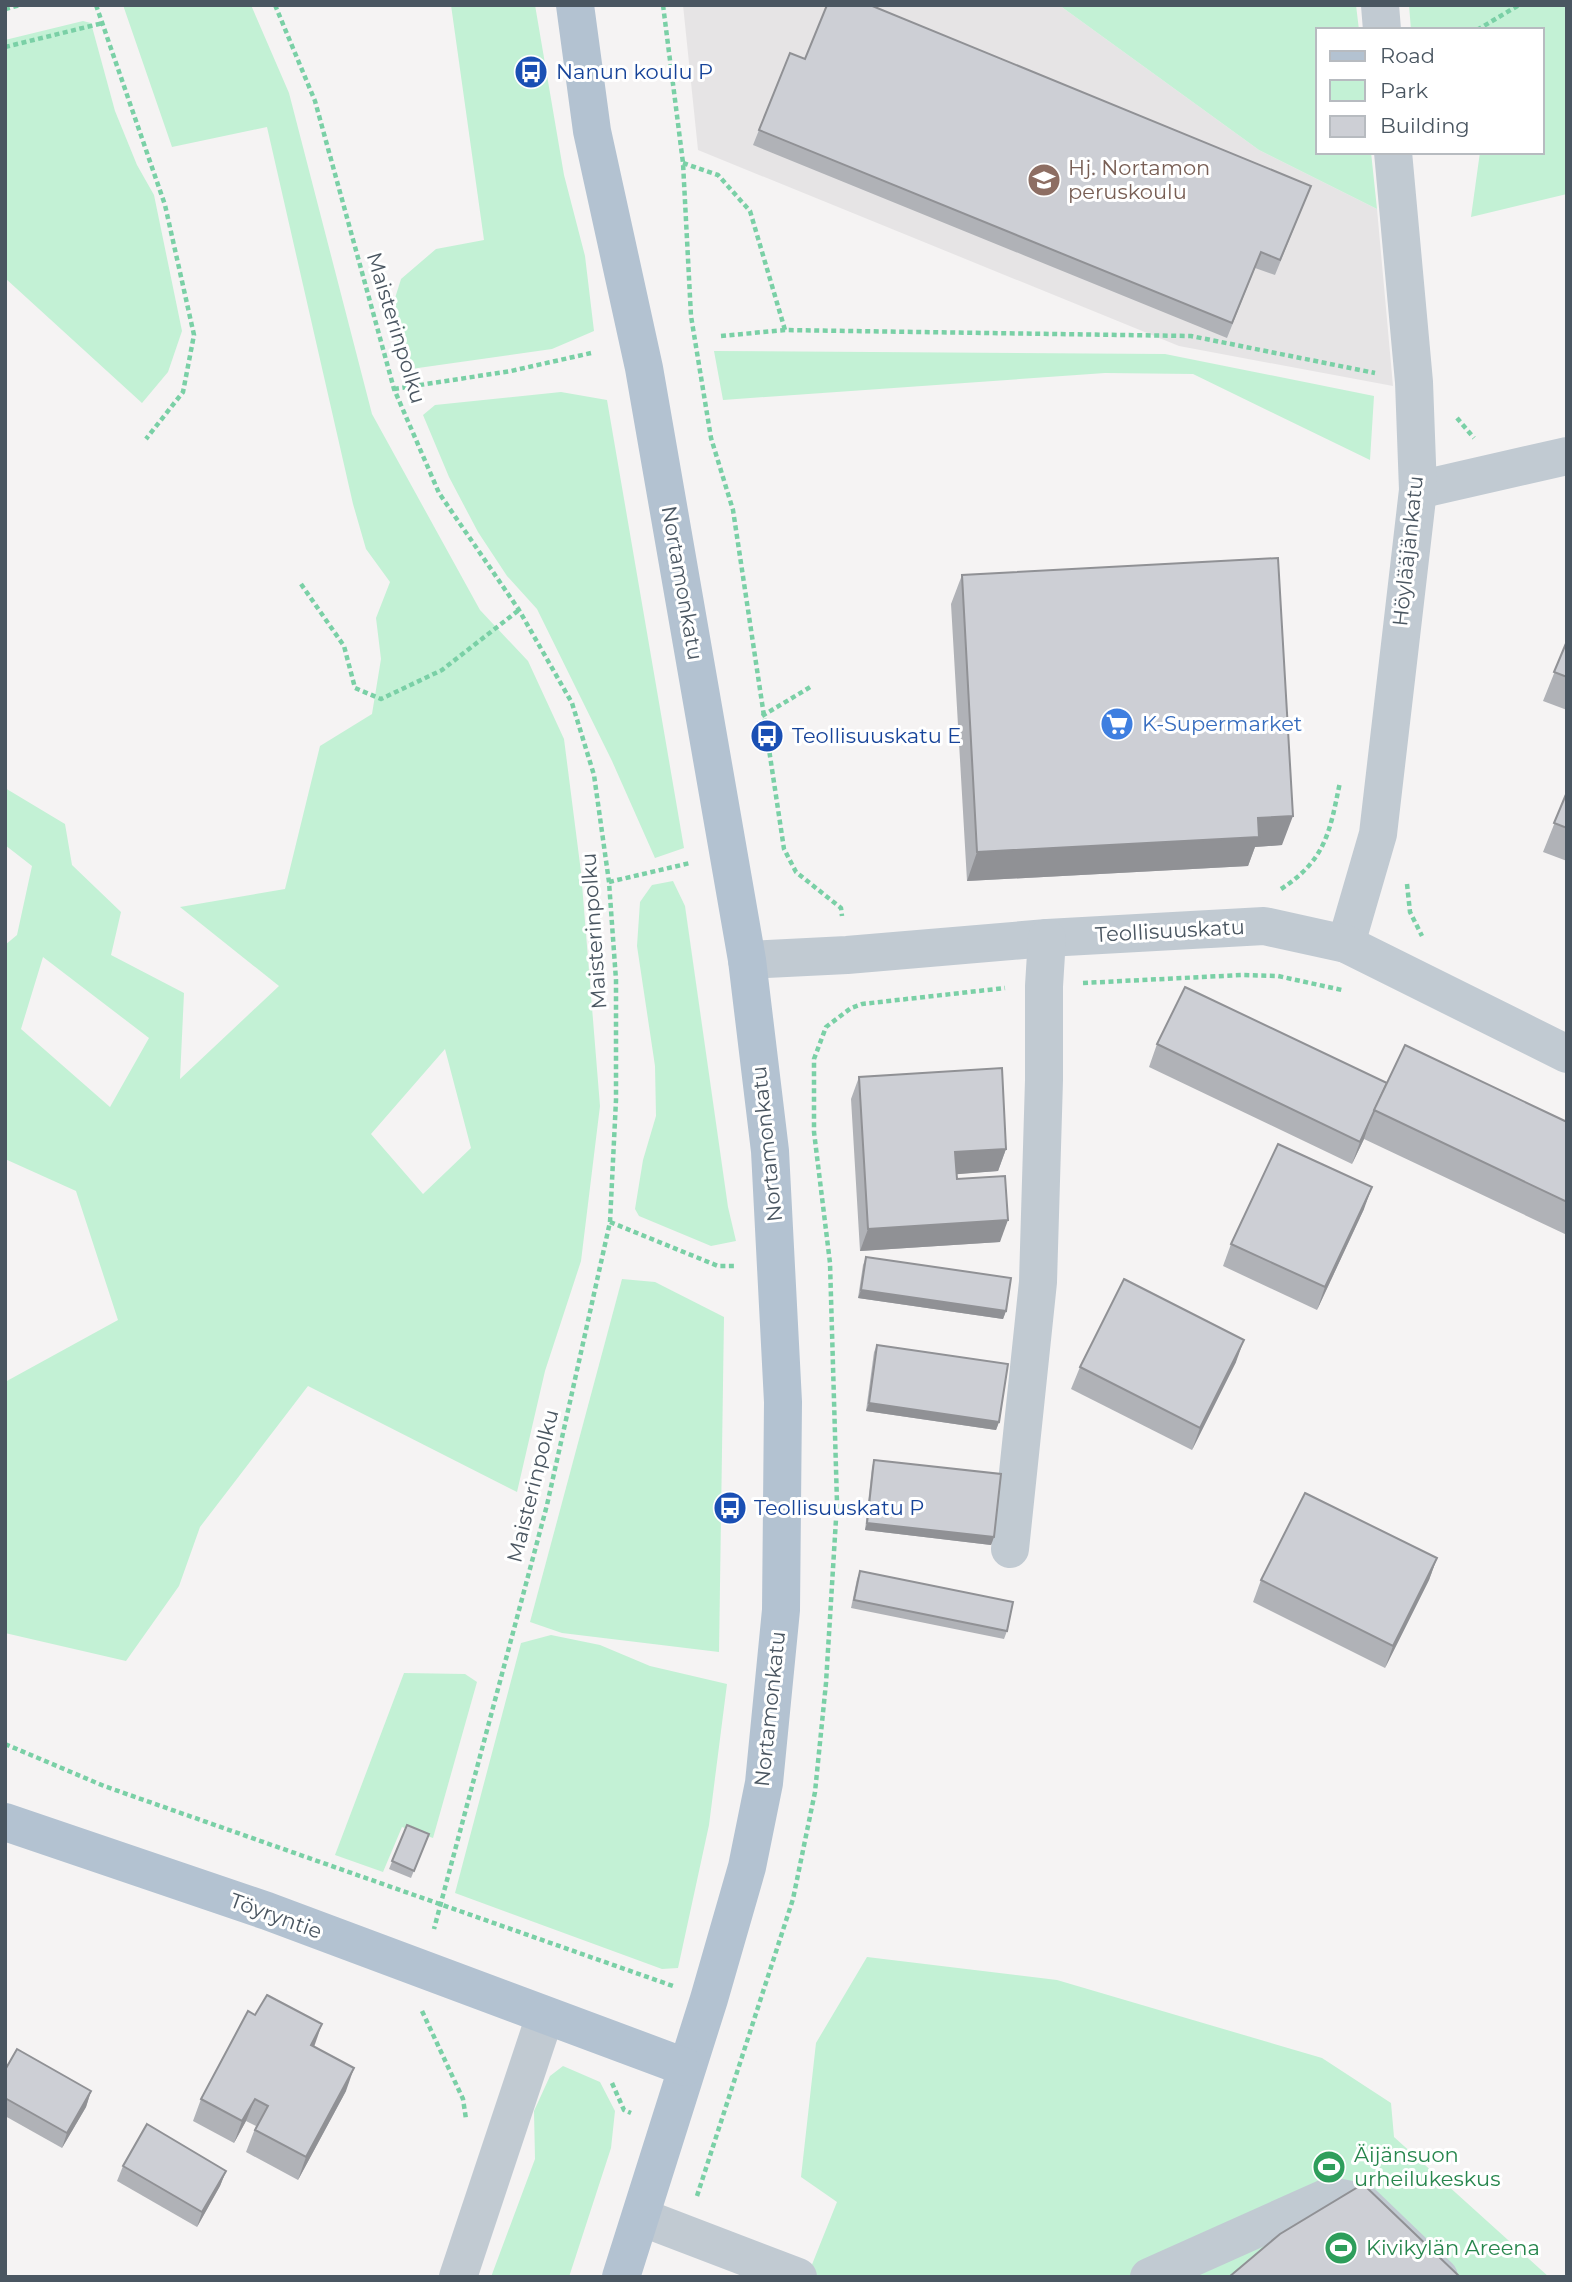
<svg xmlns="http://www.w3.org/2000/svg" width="1572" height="2282" viewBox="0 0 1572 2282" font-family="Montserrat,sans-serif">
<rect width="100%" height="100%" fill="#f5f3f3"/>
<polygon fill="#e6e4e5" points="683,5 1059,5 1259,150 1377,209 1393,386 1179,346 698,150"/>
<g fill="#c3f1d5" fill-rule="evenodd">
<path d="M123 5H251L289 93 372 414 480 610 528 661 564 739 581 872 600 1106 581 1261 545 1371 517 1492 308 1386 200 1527 179 1586 126 1661 5 1633V1382L118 1320 76 1191 5 1159V945L17 935 32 866 5 845V788L65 824 72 865 121 912 111 955 184 993 180 1079 279 986 180 907 285 889 320 746 372 714 381 659 376 618 390 582 366 549 353 504 267 127 172 147ZM43 957 149 1038 110 1107 21 1029ZM445 1049 471 1148 423 1194 371 1134Z"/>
<polygon points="451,5 535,5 564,175 585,256 594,331 552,349 411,369 398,345 391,311 401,279 436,249 484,240"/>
<polygon points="1059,5 1356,5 1359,30 1318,30 1318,152 1371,152 1377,209 1259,150"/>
<polygon points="1409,5 1567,5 1567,194 1471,217 1480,152 1542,152 1542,30 1411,30"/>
<polygon points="83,21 91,23 115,111 137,165 154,195 182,331 168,372 142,403 5,278 5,40"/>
<polygon points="714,351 1165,354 1374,396 1370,460 1193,374 1105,373 723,400"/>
<polygon points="561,392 607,400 684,848 655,858 612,761 537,609 507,576 478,532 449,477 423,415 435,405"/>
<polygon points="673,881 685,906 728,1207 736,1241 711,1246 639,1216 635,1209 643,1160 656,1116 655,1066 637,946 640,902 652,885"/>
<polygon points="622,1279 655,1282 724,1317 719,1652 562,1633 530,1622"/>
<polygon points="551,1635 600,1645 650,1666 727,1684 709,1825 678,1968 662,1969 455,1893 521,1643"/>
<polygon points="404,1673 465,1674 477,1682 433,1838 402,1827 383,1872 335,1855"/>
<polygon points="867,1957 1057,1980 1322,2058 1391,2103 1394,2137 1549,2277 807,2277 837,2202 801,2177 816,2043"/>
<polygon points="563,2066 600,2082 615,2111 611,2148 569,2277 491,2277 535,2159 534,2111 550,2076"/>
</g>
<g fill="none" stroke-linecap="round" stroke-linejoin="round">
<g stroke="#7ad0a6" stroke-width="4.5" stroke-dasharray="5 3.5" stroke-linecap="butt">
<polyline points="96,5 165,205 194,335 183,392 146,439"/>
<polyline points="275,5 315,101 394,389 439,493 519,610 572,703 594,775 609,882 616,980 616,1100 610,1222 547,1505 434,1929"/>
<polyline points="663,5 683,163 691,316 711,438 733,510 784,849 796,872 841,908 842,916"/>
<polyline points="5,9 20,5"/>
<polyline points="1477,30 1519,5"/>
<polyline points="5,47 103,23"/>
<polyline points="683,163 718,175 750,211 785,330"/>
<polyline points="721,336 785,330 1191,336 1375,373"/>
<polyline points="394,389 511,371 591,353"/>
<polyline points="1457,418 1474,438"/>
<polyline points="301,584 344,646 355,688 381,699 442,670 519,610"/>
<polyline points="762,716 812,686"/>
<polyline points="609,882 690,863"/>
<polyline points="1407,884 1410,912 1422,936"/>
<path d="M1281 889C1326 860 1330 831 1340 782"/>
<polyline points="1083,983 1242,975 1278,976 1342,990"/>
<polyline points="610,1222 718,1266 737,1266"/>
<polyline points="5,1744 104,1786 673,1986"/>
<polyline points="422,2011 463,2099 466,2119"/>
<polyline points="612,2083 624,2110 631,2113"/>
<polyline points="697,2196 793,1899 815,1792 826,1683 837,1503 830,1263 814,1132 814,1059 826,1027 851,1008 862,1004 1005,988"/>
</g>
<g stroke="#c1cad2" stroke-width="38">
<polyline points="1380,5 1382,30"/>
<polyline points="1418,490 1567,456"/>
<polyline points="1346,944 1378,834 1418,490 1414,382 1393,152"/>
<polyline points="747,960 847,955 1047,938 1264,926 1346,944 1567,1054"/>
<polyline points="1010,1549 1038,1282 1044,1080 1044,986 1047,938"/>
<polyline points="641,2217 798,2277"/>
<polyline points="458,2277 545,2016"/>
<polyline points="1149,2277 1330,2196 1361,2202 1439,2277"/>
</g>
<g stroke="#b3c2d1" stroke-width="38">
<polyline points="575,5 592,131 644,368 747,960 770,1151 783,1402 781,1610 764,1783 747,1867 709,1999 621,2277"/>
<polyline points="5,1822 267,1911 685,2067"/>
</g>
</g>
<g fill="#b0b2b7">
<polygon points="805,59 1305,201 1275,275 1255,268 1227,338 753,145 759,130"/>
<polygon points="962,575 1282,845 1255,847 1248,866 967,881 951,604"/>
<polygon points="1567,641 1567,710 1543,701"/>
<polygon points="1567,792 1567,861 1543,852"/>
<polygon points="1157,1044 1387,1083 1567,1122 1567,1235 1364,1139 1352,1164 1149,1067"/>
<polygon points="859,1077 1006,1149 998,1171 956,1174 957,1179 1000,1242 860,1251 851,1099"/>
<polygon points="1364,1209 1317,1310 1223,1266 1231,1244"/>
<polygon points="866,1257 1006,1311 1003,1319 858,1298 863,1265"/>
<polygon points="877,1345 999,1422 996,1430 866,1411 874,1352"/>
<polygon points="1236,1362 1192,1450 1071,1389 1080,1367"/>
<polygon points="874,1460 994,1537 991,1545 865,1530 872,1467"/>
<polygon points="1437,1558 1429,1580 1385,1668 1253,1602 1261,1580"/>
<polygon points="860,1571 1007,1631 1004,1639 851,1608 857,1579"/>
<polygon points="407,1825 429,1834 411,1878 389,1869"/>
<polygon points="314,2046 346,2091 298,2180 246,2152 256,2126 246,2121 234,2143 193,2121 201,2099"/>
<polygon points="5,2070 91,2091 86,2107 62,2148 5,2116"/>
<polygon points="123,2166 226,2171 220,2186 197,2227 117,2181"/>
</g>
<g fill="#909195">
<polygon points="1293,816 1282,845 1255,847 1248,866 967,881 977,852 1258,818"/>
<polygon points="1371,1118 1364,1139 1352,1164 1360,1142"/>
<polygon points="1006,1149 998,1171 947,1175 955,1152"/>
<polygon points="1372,1187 1364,1209 1317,1310 1325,1287"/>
<polygon points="1008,1220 1000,1242 860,1251 868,1229"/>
<polygon points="861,1290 1006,1311 1003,1319 858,1298"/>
<polygon points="1244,1340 1236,1362 1192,1450 1200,1428"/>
<polygon points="869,1403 999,1422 996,1430 866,1411"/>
<polygon points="867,1523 994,1537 991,1545 865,1530"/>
<polygon points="1437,1558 1429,1580 1385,1668 1393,1646"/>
<polygon points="322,2024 314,2047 311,2045"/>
<polygon points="354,2068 346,2091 298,2180 306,2157"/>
<polygon points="91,2091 86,2107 62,2148 67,2133"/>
<polygon points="255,2099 246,2121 234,2143 242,2121"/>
<polygon points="226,2171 220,2186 197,2227 202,2212"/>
</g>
<g fill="#cdcfd5" stroke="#909195" stroke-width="2">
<polygon points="827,5 870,5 1311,186 1280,260 1261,252 1232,323 759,130 790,53 805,59"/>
<polygon points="1278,558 1293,816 1258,818 1259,837 977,852 962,575"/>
<polygon points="1567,641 1567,677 1554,672"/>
<polygon points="1567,792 1567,828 1554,823"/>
<polygon points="1185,987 1387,1083 1360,1142 1157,1044"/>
<polygon points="1405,1045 1567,1122 1567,1202 1374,1110"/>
<polygon points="1002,1068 1006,1149 955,1152 957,1179 1005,1176 1008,1220 868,1229 859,1077"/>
<polygon points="1278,1144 1372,1187 1325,1287 1231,1244"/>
<polygon points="866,1257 1011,1278 1006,1311 861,1290"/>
<polygon points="1124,1279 1244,1340 1200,1428 1080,1367"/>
<polygon points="877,1345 1008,1364 999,1422 869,1403"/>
<polygon points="874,1460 1001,1474 994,1537 867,1523"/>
<polygon points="1305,1493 1437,1558 1393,1646 1261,1580"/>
<polygon points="860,1571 1013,1602 1007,1631 854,1600"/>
<polygon points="407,1825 429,1834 414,1871 392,1861"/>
<polygon points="267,1995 322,2024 311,2045 354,2068 306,2157 255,2130 268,2106 255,2099 242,2121 201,2099 248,2011 255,2015"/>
<polygon points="17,2049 91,2091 67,2133 5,2098 5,2070"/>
<polygon points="147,2124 226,2171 202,2212 123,2166"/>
<polygon points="1363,2184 1460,2277 1229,2277 1280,2234"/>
</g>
<defs>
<symbol id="bus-disc" viewBox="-11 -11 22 22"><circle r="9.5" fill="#1a4fb4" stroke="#fff"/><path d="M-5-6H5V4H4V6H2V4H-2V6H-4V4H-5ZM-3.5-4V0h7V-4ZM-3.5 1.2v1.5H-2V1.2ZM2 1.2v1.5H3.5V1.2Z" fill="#fff"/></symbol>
<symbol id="school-disc" viewBox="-11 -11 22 22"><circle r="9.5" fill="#8d6e63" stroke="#fff"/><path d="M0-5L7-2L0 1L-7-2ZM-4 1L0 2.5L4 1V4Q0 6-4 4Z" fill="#fff"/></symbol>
<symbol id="supermarket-disc" viewBox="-11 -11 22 22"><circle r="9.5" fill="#3f7fe0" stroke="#fff"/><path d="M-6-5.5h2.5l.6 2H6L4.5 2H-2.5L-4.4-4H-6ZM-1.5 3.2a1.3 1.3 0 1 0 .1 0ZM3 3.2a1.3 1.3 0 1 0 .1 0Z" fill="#fff"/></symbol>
<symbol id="stadium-disc" viewBox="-11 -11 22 22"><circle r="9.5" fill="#2e9e5b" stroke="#fff"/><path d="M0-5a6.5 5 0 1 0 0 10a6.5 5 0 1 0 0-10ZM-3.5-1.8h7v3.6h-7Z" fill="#fff"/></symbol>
</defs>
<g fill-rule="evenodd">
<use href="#bus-disc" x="512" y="53" width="38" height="38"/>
<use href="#school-disc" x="1025" y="161" width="38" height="38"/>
<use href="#supermarket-disc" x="1098" y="705" width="38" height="38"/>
<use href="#bus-disc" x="748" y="717" width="38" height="38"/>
<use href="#bus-disc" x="711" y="1489" width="38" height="38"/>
<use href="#stadium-disc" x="1310" y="2148" width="38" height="38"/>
<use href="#stadium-disc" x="1322" y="2229" width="38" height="38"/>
</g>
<g text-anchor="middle" stroke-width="6" stroke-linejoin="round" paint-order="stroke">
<g font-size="21" fill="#164399" stroke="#fff" text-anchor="start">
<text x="556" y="79">Nanun koulu P</text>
<text x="792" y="743">Teollisuuskatu E</text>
<text x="754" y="1515">Teollisuuskatu P</text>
</g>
<g font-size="21" fill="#785e54" stroke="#fff" text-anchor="start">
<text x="1068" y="175">Hj. Nortamon<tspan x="1068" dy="24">peruskoulu</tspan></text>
</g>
<g font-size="21" fill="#4a5661" stroke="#fff">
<text transform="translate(396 328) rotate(73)" y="7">Maisterinpolku</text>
<text transform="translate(1408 551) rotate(-84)" y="7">Höylääjänkatu</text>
<text transform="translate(682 583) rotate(80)" y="7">Nortamonkatu</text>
<text transform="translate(594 931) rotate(-94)" y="7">Maisterinpolku</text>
<text transform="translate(1170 931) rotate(-3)" y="7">Teollisuuskatu</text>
<text transform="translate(767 1144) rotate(-96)" y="7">Nortamonkatu</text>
<text transform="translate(533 1486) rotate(-76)" y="7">Maisterinpolku</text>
<text transform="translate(770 1709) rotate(-84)" y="7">Nortamonkatu</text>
<text transform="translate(276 1916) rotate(20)" y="7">Töyryntie</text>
</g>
<g font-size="21" fill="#366cbe" stroke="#fff" text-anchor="start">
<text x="1142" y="731">K-Supermarket</text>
</g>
<g font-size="21" fill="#27864d" stroke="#fff" text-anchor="start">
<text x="1354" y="2162">Äijänsuon<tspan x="1354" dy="24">urheilukeskus</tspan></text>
<text x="1366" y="2255">Kivikylän Areena</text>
</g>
</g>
<rect width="1572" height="2282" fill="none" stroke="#4a5661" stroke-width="14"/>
<rect x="1316" y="28" width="228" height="126" fill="#ffffff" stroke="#b7bbc0" stroke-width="2"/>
<rect x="1330" y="51" width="35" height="10" fill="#b3c2d1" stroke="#b7bbc0" stroke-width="2"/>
<text x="1380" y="63" font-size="21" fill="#4a5661">Road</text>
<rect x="1330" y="80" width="35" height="21" fill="#c3f1d5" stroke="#b7bbc0" stroke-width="2"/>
<text x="1380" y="98" font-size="21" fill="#4a5661">Park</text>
<rect x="1330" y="116" width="35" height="21" fill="#cdcfd5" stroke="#b7bbc0" stroke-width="2"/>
<text x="1380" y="133" font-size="21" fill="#4a5661">Building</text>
</svg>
